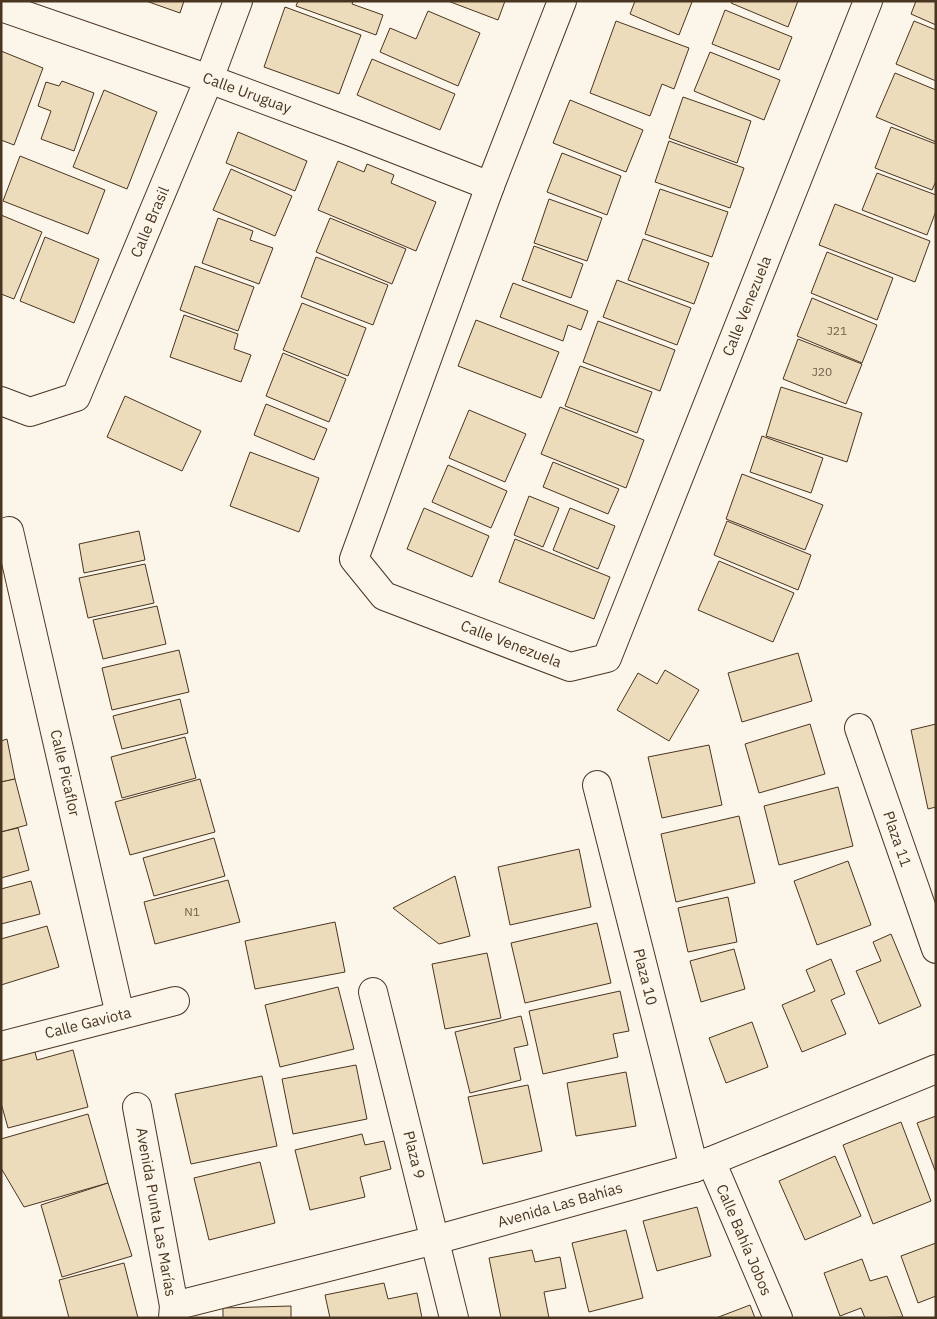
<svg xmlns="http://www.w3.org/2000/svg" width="937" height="1319" viewBox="0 0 937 1319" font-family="'IBM Plex Sans',sans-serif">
<rect width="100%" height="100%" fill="#fbf6e9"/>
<g fill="#ecdcbc" stroke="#4a3520">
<polygon points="146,1 184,1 180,13"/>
<polygon points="298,1 353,1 352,4 383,15 376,35 296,6"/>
<polygon points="448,1 505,1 498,20"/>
<polygon points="635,1 690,1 692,2 679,35 630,14"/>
<polygon points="732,1 798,1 788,27 731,3"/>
<polygon points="916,1 936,1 936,25 911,14"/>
<polygon points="285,7 361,35 339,94 264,67"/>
<polygon points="725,10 792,37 779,70 712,44"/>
<polygon points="428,11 480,33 458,86 380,52 390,28 416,39"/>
<polygon points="616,21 689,48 674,89 662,84 650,116 590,93"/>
<polygon points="914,21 936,30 936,81 896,64"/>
<polygon points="1,51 43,68 14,145 1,140"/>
<polygon points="710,52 780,80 764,120 694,91"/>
<polygon points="372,59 455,94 440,130 357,95"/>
<polygon points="895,73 936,90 936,142 876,117"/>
<polygon points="62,81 94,93 74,151 41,139 51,111 38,106 46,82 59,86"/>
<polygon points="104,90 157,112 127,189 73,167"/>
<polygon points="683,97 751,121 737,163 669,138"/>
<polygon points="570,100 643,130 626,172 553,143"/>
<polygon points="891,127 936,144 936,181 932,190 875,168"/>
<polygon points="238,132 307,161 295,191 226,163"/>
<polygon points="669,141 744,168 730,208 655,182"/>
<polygon points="562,153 621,176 607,215 547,192"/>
<polygon points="20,156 105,190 88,234 3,201"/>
<polygon points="338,161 364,172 367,164 394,175 391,183 436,202 416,251 318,210"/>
<polygon points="231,169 292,196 275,236 213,210"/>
<polygon points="877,173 936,195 936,211 927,235 862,210"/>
<polygon points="660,189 728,212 712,257 645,234"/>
<polygon points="549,199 602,218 587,261 534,243"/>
<polygon points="835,204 930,241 915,282 819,245"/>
<polygon points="1,215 42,232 14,299 1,294"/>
<polygon points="218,218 253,231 250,240 273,248 259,284 202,263"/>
<polygon points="330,218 406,249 392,284 316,252"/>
<polygon points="45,237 99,259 74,323 20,301"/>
<polygon points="643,239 709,263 694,304 628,280"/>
<polygon points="534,246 583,264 571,298 522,280"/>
<polygon points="827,252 893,278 877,320 811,293"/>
<polygon points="316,257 388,285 373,325 301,297"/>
<polygon points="195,266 254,287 238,331 180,310"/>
<polygon points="617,280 691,308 677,345 603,317"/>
<polygon points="513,283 588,311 581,330 568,325 563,341 500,317"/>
<polygon points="812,298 877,325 862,363 797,336"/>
<polygon points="302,303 366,328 348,376 283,350"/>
<polygon points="184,315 238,334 234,349 251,355 241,382 170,357"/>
<polygon points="476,320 559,352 541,398 458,366"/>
<polygon points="598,321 675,350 660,391 583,362"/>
<polygon points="798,339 862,364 846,404 783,379"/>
<polygon points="283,353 346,379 329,422 266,396"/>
<polygon points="580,366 652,392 637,433 565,406"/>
<polygon points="781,387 862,413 847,462 766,436"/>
<polygon points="125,396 201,431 182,471 107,437"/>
<polygon points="266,404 327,429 314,460 254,435"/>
<polygon points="560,407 644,440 626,488 541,454"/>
<polygon points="469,410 526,434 505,482 449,458"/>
<polygon points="762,436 823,458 811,493 750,472"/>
<polygon points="250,452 319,478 299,532 230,506"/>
<polygon points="553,462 619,489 608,514 543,487"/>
<polygon points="448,465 507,491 491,528 432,502"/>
<polygon points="742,474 823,505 805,550 726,519"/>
<polygon points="529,496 559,508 543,547 514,535"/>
<polygon points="424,508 489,536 472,577 407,549"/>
<polygon points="570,508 615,526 598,569 553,550"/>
<polygon points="727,521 811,555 798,590 714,555"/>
<polygon points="139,531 145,560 84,573 79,544"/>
<polygon points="515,539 610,577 594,619 499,582"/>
<polygon points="719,561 794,593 773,642 698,610"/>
<polygon points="145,564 154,603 88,618 79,578"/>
<polygon points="157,606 166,644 103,659 93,620"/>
<polygon points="179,650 189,692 112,710 102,668"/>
<polygon points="798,653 812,701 742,722 728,673"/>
<polygon points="665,670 699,690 669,741 617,710 638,673 657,684"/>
<polygon points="180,699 188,733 122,749 113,716"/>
<polygon points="810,724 825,774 759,793 745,744"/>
<polygon points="936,724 936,807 928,809 911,730"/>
<polygon points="185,737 196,778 122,798 111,757"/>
<polygon points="7,739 15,779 1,782 1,741"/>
<polygon points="709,745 722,805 662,818 648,757"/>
<polygon points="15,779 27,825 1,832 1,782"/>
<polygon points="200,779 215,832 130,855 115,802"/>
<polygon points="838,787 853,846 779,865 764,806"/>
<polygon points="739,816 755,883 676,902 661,834"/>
<polygon points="18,828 29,870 1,878 1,832"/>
<polygon points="214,838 225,876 154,896 143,858"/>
<polygon points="579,849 591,907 510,925 498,867"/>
<polygon points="848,861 871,925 817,945 794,881"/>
<polygon points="455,876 470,936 439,944 393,908"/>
<polygon points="228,880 240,922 155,944 144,902"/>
<polygon points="31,881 40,914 1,924 1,889"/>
<polygon points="728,897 737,942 688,952 678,908"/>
<polygon points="335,922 345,972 255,989 245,941"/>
<polygon points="597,923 611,983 525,1003 511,943"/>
<polygon points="47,926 59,967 1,985 1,939"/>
<polygon points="891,934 921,1006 879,1024 856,971 881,961 873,942"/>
<polygon points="734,949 745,989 701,1002 690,961"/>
<polygon points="487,953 501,1018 445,1029 432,964"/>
<polygon points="831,959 845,994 831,1000 846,1034 802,1052 782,1005 815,991 806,970"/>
<polygon points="338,987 354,1049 280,1067 265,1005"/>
<polygon points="620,991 629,1031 613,1034 618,1057 543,1074 529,1011"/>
<polygon points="521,1016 528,1045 514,1048 521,1080 470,1093 455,1032"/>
<polygon points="752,1022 768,1067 726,1083 709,1038"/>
<polygon points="34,1048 37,1060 73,1050 88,1107 8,1128 1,1103 1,1057"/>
<polygon points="356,1065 367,1119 293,1134 282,1079"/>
<polygon points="626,1072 636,1126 576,1136 567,1083"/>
<polygon points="262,1076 277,1146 191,1164 175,1094"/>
<polygon points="528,1085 542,1151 483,1164 468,1097"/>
<polygon points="88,1114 108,1183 24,1207 1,1168 1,1139"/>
<polygon points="936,1116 936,1173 917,1123"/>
<polygon points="901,1122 931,1201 873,1224 843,1145"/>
<polygon points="362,1134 365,1145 384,1141 391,1169 360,1177 365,1197 310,1210 295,1150"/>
<polygon points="835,1156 861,1216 805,1240 779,1181"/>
<polygon points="260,1162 275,1223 209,1240 194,1178"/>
<polygon points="108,1183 132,1256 62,1277 41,1205"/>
<polygon points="697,1207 711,1256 657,1271 643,1221"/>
<polygon points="626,1230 643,1298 589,1312 572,1243"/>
<polygon points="936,1243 936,1296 918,1303 901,1256"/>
<polygon points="532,1250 535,1262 560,1257 566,1288 544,1292 549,1318 501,1318 489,1258"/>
<polygon points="862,1259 870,1281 887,1276 903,1317 865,1318 861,1308 840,1316 824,1273"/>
<polygon points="124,1263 138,1318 69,1318 59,1280"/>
<polygon points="384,1283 388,1299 417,1293 422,1318 330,1318 325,1295"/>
<polygon points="750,1305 755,1318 716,1318"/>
<polygon points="291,1306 291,1318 223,1318 223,1308"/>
</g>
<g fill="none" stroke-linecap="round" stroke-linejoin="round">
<defs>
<g id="street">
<polyline points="562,1 490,186 354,559 384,596 570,667 607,658 868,1"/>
<polyline points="1,7 209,79 351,132 490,186"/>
<polyline points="1,401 30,412 76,397 209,79 238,1"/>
<polyline points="9,531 120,1015"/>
<polyline points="859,728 936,949"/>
<polyline points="597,785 694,1168"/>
<polyline points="373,992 454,1318"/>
<polyline points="1,1046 175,1001"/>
<polyline points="137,1107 174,1306 173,1318"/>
<polyline points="711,1161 778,1318"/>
<polyline points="174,1306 435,1240 694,1168 936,1069"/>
</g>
</defs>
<use href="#street" stroke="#4a3520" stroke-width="30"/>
<use href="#street" stroke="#fbf6e9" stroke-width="28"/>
</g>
<g text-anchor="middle" stroke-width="4" stroke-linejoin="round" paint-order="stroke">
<g font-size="12" fill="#725f47">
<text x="837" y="335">J21</text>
<text x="822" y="376">J20</text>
<text x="192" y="916">N1</text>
</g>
<g font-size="15" fill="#4a3520" stroke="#fbf6e9">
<text transform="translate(247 93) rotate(20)" y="5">Calle Uruguay</text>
<text transform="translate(150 222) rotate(-67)" y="5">Calle Brasil</text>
<text transform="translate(747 306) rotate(-68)" y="5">Calle Venezuela</text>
<text transform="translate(511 644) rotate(21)" y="5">Calle Venezuela</text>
<text transform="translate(65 773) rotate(77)" y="5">Calle Picaflor</text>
<text transform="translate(897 839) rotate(71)" y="5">Plaza 11</text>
<text transform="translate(645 977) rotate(76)" y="5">Plaza 10</text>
<text transform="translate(88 1023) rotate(-14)" y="5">Calle Gaviota</text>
<text transform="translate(414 1155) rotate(76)" y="5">Plaza 9</text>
<text transform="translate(560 1205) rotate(-16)" y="5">Avenida Las Bahías</text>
<text transform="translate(156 1212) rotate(80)" y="5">Avenida Punta Las Marías</text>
<text transform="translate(744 1240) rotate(67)" y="5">Calle Bahía Jobos</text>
</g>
</g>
<rect width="937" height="1319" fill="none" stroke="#4a3520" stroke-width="5"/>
</svg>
